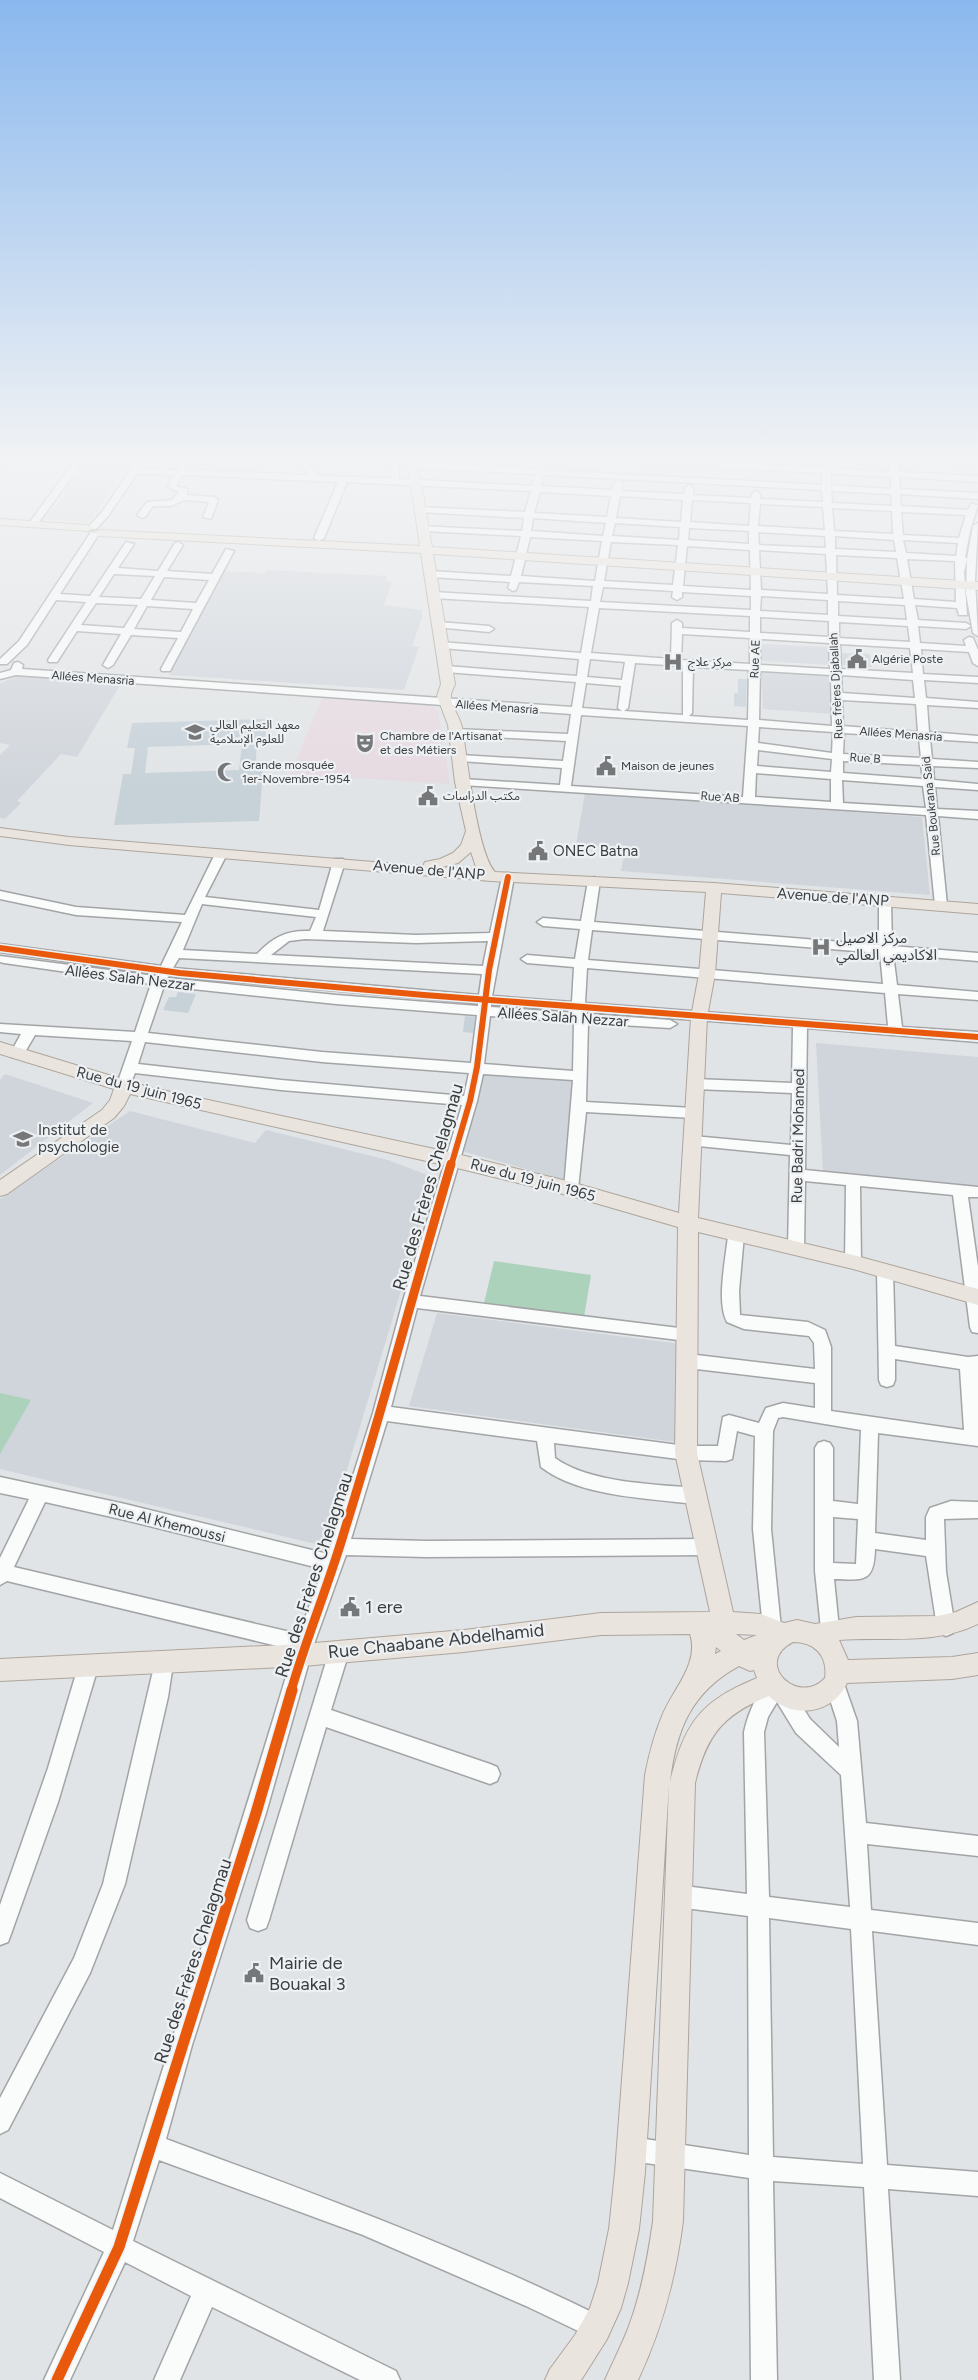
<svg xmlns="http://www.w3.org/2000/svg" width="978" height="2380" viewBox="0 0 978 2380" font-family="Figtree,'Noto Sans Arabic',sans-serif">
<rect width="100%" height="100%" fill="#e1e4e6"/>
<polygon fill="#e6dae1" points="322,698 431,705 438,710 450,784 290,774"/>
<g fill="#d0d5db">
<polygon points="95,459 131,459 92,519 84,522 45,519 67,492 64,491 75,476 82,476"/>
<polygon points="267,570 387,576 386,581 392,582 384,605 422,610 422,618 412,646 419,647 404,690 169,675 222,571 265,573"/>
<polygon points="760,644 831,647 832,665 761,661"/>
<polygon points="761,666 831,670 834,714 763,709"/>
<polygon points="22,675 122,682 77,757 61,754 17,801 21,803 5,819 0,818 0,755 10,745 0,743 0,683"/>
<polygon points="585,793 922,817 930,895 621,871 625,849 576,845"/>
<polygon points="816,1043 978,1057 978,1188 823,1172"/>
<polygon points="477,1064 577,1073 565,1180 458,1150"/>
<polygon points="5,1074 93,1103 0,1175 0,1080"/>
<polygon points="130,1111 255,1143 266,1130 388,1160 435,1178 324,1546 0,1469 0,1199"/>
<polygon points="437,1313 681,1344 675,1442 409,1406"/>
</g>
<g fill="#acd2bb">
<polygon points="494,1261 591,1275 584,1317 484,1303"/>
<polygon points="0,1393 31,1400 0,1454"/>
</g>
<g fill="#c6d1d8" fill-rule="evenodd">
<polygon points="842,653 870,654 872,667 843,665"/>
<polygon points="738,679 747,679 746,707 734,706 734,693 738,693"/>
<path d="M267 719 265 744H257L255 770H263L259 821 114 825 123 774H131L135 748H127L132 723ZM242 744 239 770 145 773 148 747Z"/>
<polygon points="178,992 196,994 188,1013 163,1010 169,997 176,997"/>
<polygon points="465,1016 475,1017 473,1033 463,1032"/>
</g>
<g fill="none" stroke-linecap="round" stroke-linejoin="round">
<defs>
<g id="minor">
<polygon points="0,459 8,459 0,468"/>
<polygon points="76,459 85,459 36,526 30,526 30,522"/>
<path d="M138 459H147L141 469 176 470 182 461 197 459 188 465 185 470 309 475 294 459H303L320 476 391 478V459H399V479L532 486 536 474 413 468 409 465 413 462 537 469 540 459H548L545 470 822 485V473L612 462 608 459H665L822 468 823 459H831V468L890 472V459H898L899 472 978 476V482L899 477 900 489 978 493V499L900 494 901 506 968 510 971 504 978 505 970 531 965 557 967 559 973 526 978 523 975 580 978 636 973 633 966 593 967 559 964 572 967 615H959L957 608 915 605 918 620 966 623 971 626 966 629 918 626 920 643 966 646 964 640 969 637 973 638 978 650V666L973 663 969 652 921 649 923 674 978 677V683L924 680 926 698 978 702V708L927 705 929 732 978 736V742L930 739 932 759 978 762V768L933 766 934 780 978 784V790L935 787 937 809 978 811V819L938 816 947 905 941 909 935 905 926 815 462 785 456 782 462 779 560 785 562 768 460 761 454 758 460 755 563 761 566 741 456 735 451 732 456 729 568 734 571 714 16 675 0 679V673L11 670 14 663 18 662 23 665 22 669 572 707 576 682 446 672 441 669 446 666 577 676 579 659 441 648 436 645 441 642 581 653 589 607 433 598 428 595 433 592 591 601 593 586 519 582 516 590 513 591 508 588 510 582 430 577 425 574 430 571 511 576 521 536 423 531 420 530V526L522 531 524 518 420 512 415 509 417 507 525 512 531 491 347 482 324 538 319 541 314 538 338 482 182 475 176 486 187 489V495L214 497 218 500 211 519 203 517 209 502 184 500 171 506H153L145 517 142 518 137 515 147 502 172 500 179 492 168 487 173 475 137 474 108 516 96 529H90V525L102 512ZM831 474 891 477V489L831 485ZM544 475 822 490 823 502 760 499V494L756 491 753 492 751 498 693 495V488L689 485 685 488 684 494 621 491 622 483 618 480 614 483 612 490 541 486ZM831 491 891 494 892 506 832 503ZM540 492 611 496 607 517 534 513ZM620 496 683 500 681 522 616 518ZM692 500 751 503 749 526 690 522ZM760 504 823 507 825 530 758 526ZM832 508 892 511 893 534 834 531ZM901 512 966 515 959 538 903 535ZM533 518 606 523 603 536 531 531ZM615 523 680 527 679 540 612 536ZM689 528 749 531V544L688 540ZM758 532 825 536 826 548 759 545ZM835 536 894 540 896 552 835 549ZM530 537 602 541 595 581 521 576ZM903 540 958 543 956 556 906 553ZM611 542 678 545 673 585 604 581ZM687 546 750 550 751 590 683 586ZM759 550 826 554 828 594 761 590ZM836 555 897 558 904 599 837 595ZM907 559 955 561 956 602 914 599ZM603 587 673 591 672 597 677 600 682 597V592L751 596V610L600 602ZM761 596 828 600V615L760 611ZM838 601 905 605 907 620 838 616ZM599 608 750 616V632L682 628V623L677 620 672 623 671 659 591 653ZM760 617 829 621V637L760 633ZM839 622 908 626 910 642 839 638ZM682 634 750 638V664L681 660ZM760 639 829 643 830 669 760 665ZM840 644 910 648 913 673 841 669ZM590 659 625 662 622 680 587 677ZM635 663 683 666V715L624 711 628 708ZM693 667 749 670 748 720 689 716 692 713ZM760 671 831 675 832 726 759 720ZM841 675 913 680 915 698 842 693ZM586 683 621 686 618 708 622 711 582 708ZM842 700 916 704 918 732 843 726ZM581 715 748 726 743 797 571 786ZM759 727 833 732 832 753 758 743ZM844 733 919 738 921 758 843 754ZM758 750 832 759 831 772 757 766ZM843 761 921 765 923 779 843 773ZM756 773 831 779V802L755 797ZM842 780 923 786 926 808 843 803Z"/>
<polygon points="927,459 978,459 978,465 931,462"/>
<path d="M91 532 99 534 60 594 90 596 126 542 134 544 118 568 158 571 175 543 178 542 183 545 167 571 212 574 226 549 234 551 170 671H162L161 669 178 638 131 635 113 665 108 668 103 665 121 634 77 631 57 662H49L48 660 86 602 56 600 27 645 7 664H0V659L19 641ZM114 574 155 576 141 599 99 597ZM164 577 209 580 196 603 151 600ZM96 603 138 605 124 628 81 625ZM147 606 193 609 181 632 134 629Z"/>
<polygon points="439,622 489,626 494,629 489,632 435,627 435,623"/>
<path d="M221 850 227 854 205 897 319 910 333 862 335 859H343L345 862 323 931 416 935 490 933 502 877 508 873 512 874 514 877 492 996 572 1002 574 967 527 963 521 959 527 955 575 959 580 929 543 926 537 922 543 918 581 921 588 881 594 877 600 881 594 922 879 945V901L885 897 891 901 892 946 978 953V961L893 954 897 985 978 992V1000L898 994 902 1027 978 1032V1042L807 1028 805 1170 978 1187V1197H968L978 1267V1333L972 1332 970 1327 953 1195 860 1186 861 1262 859 1266H847L845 1262 846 1185 805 1181 804 1248 801 1252H791L788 1248 790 1155 688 1145 686 1141 693 1136 791 1145 792 1093 695 1089 688 1084 695 1079 792 1083 793 1027 587 1012V1014L670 1020 677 1024 670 1028 588 1023 586 1102 693 1108 700 1113 693 1118 586 1112 578 1189 576 1193H566L564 1189 573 1080 483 1074 477 1101 420 1296 687 1329 693 1330 695 1335 693 1340 687 1341 417 1308 391 1407 686 1446H718L723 1417 729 1415 759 1423 766 1408 783 1403 815 1408V1383L688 1368 682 1366 680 1361 682 1356 688 1354 815 1369 814 1343 809 1336 744 1329 727 1322C716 1301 726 1259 728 1235L731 1231H741L744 1235 739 1291 740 1315 808 1322 825 1330 831 1347V1411L964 1430 960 1369 895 1359V1380L893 1385 887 1387 881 1385 879 1380 877 1271 879 1267 885 1265 891 1267 893 1271 895 1346 968 1357 978 1356V1446L878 1433 875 1533 926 1540V1517L930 1508 951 1501 978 1502V1518L944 1519 946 1572 955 1627 953 1633 946 1636 939 1633 937 1627 926 1556 875 1549C874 1583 864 1580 834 1579L839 1629 837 1635 830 1638 823 1635 821 1629 815 1571V1448L818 1443 824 1441 830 1443 833 1448V1501L858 1504 861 1430 783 1417 778 1418 773 1431 771 1529 781 1628 779 1634 772 1637 765 1634 763 1628 753 1529 755 1436 737 1431 732 1459 726 1461 686 1460 554 1443 555 1458C589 1483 654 1484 695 1488L701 1491 704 1496 701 1501 695 1504C647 1498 580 1497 541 1467L537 1441 387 1421 351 1539 426 1541 706 1539 712 1541 715 1547 712 1553 706 1555 426 1557 346 1555 314 1644 266 1813 192 2045 166 2139C315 2194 463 2248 606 2319L609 2328 606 2337 597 2340 526 2306 363 2235 159 2160 133 2241 396 2371 400 2380H360L212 2307 180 2380H154L191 2296 125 2262 70 2380H44L104 2252 0 2198V2173L113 2230C133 2168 151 2105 171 2043 213 1912 255 1782 294 1650L7 1581 0 1585V1558L29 1499 0 1493V1477L125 1504 328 1554 373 1413 403 1301 462 1105 281 1090 135 1073 128 1090 123 1092 116 1087 132 1041 35 1035 22 1057H12L10 1054 21 1034 0 1032V1024L135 1032 151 984 4 963 0 962V956L155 976 157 974 0 952V944L161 966 182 922 76 915 0 899V891L76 907 185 915 215 854ZM202 904 316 917 310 931C287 930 273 937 257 954L183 950ZM592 930 880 953 883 984 588 960ZM305 939 416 943 488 941 483 966 271 955 289 941ZM179 958 482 974 479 995 173 968ZM587 968 885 993 888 1026 585 1003ZM169 976 478 1003V1006L336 995 167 978ZM164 986 336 1004 477 1015 471 1063 322 1052 148 1033ZM491 1004 573 1011 574 1013 491 1007ZM490 1016 574 1022 573 1071 484 1064ZM145 1042 322 1062 469 1073 464 1096 281 1080 138 1064ZM45 1502 125 1520 323 1569 299 1634 14 1567ZM833 1517 858 1519 856 1564 833 1563Z"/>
<polygon points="339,1643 346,1646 349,1652 331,1710 490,1764 497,1767 500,1774 497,1781 490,1784 326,1727 269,1920 266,1928 258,1931 250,1928 247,1920 329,1652 332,1646"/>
<polygon points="163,1655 170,1658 173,1664 168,1697 125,1884 90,1973 8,2130 0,2134 0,2098 74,1958 103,1884 156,1658"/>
<polygon points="88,1658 95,1661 98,1667 58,1802 11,1934 8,1942 0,1945 0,1905 48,1768 78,1667 81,1661"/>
<path d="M835 1675 842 1678 857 1721 866 1823 978 1836V1856L867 1844 871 1910 978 1923V1945L872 1931 887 2165 978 2172V2196L888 2189 900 2380H874L864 2187 773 2181 777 2380H751L749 2178 632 2161 624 2157 620 2149 624 2141 632 2137 749 2155 748 1916 677 1907 670 1903 666 1896 670 1889 677 1885 747 1894 744 1732C748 1714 758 1686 776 1679L790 1687 810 1719 839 1747 837 1721 825 1684 828 1678ZM777 1702 796 1733 841 1775 850 1907 769 1897 764 1732 768 1717ZM769 1918 851 1929 863 2164 773 2157Z"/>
</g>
<g id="major">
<path d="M407 459H417L432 547 978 582V590L433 554 455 684C454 687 451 692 451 695 450 705 460 717 462 727 467 757 477 853 495 872L714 883 978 904V914L721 893 715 974 707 1017 698 1218 853 1255 978 1289V1305L853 1269 698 1232 697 1453 733 1612 761 1614 784 1623 797 1620 815 1624 856 1617 938 1616 956 1612 978 1602V1624C933 1646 886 1636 839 1640L848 1660 952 1657 978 1653V1675L952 1679 847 1683C833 1714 793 1720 769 1696 723 1715 707 1734 695 1783L683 2221C676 2277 662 2329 638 2380H605C613 2361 623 2343 630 2323 642 2290 648 2256 653 2221L669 1784 645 2172 639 2229 628 2283 621 2308 607 2339 585 2374 581 2380H545L550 2369 575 2335 590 2308 598 2283 609 2229 615 2172 645 1775C649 1755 654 1735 662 1716 672 1690 700 1664 690 1634L601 1635 464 1652 303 1666 0 1681V1659L303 1644 464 1630 601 1613 710 1612 675 1453 678 1227 571 1196 453 1167 130 1094 124 1106 114 1118 7 1194 0 1196V1180L102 1110 110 1100 114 1089 0 1054V1042L148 1087 453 1153 571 1182 679 1213 691 1017 699 974 706 892 491 881 69 845 0 836V828L69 837 423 866 425 862 440 859 453 853 461 845 466 831 455 782 448 725 437 696 441 684 421 553 99 536 93 533 99 530 420 546ZM471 852 477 870 442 867 458 863ZM736 1634 757 1635 744 1640ZM793 1642C815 1642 828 1656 825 1678 799 1707 752 1663 793 1642ZM716 1647 721 1651 715 1654ZM739 1666 750 1671 754 1670 757 1678C699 1702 685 1723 670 1782 676 1730 691 1692 739 1666Z"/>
<polygon points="0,519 88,525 94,528 88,531 0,525"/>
</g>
</defs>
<use href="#minor" stroke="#a2a4a6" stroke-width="3"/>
<use href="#major" stroke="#ada59c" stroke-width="2"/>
<use href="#minor" fill="#fafbfb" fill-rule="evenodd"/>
<use href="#major" fill="#eae4de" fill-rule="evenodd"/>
<defs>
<g id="cycleway-far2">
<polyline points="0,948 180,973 424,995 978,1037"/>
<polyline points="451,1166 470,1101 477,1067 489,970 508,877"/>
</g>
<path id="cycleway-far1" d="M291 1691C307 1636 329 1584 345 1529 383 1408 415 1286 451 1164"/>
<polyline id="cycleway" points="57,2380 119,2247 256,1813 292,1690"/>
</defs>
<use href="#cycleway-far2" stroke="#edf1f4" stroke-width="9"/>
<use href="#cycleway-far1" stroke="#edf1f4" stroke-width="12"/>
<use href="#cycleway" stroke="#edf1f4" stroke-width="14"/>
<use href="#cycleway-far2" stroke="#e8590c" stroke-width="6"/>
<use href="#cycleway-far1" stroke="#e8590c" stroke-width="9"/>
<use href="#cycleway" stroke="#e8590c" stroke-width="11"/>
</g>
<linearGradient id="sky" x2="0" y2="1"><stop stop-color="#8ab8ee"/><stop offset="0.58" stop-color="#f2f3f4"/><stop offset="1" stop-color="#f2f3f4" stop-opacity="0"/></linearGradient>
<rect width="978" height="793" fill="url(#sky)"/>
<defs>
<symbol id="civic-bare" viewBox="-9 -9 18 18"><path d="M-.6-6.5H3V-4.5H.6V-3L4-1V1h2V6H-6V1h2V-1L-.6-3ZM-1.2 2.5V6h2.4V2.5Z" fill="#767779" stroke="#edf1f4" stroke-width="2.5" paint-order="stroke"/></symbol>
<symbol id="hospital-bare" viewBox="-9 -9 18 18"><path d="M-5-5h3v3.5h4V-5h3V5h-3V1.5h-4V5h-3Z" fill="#767779" stroke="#edf1f4" stroke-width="2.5" paint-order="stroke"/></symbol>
<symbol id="university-bare" viewBox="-9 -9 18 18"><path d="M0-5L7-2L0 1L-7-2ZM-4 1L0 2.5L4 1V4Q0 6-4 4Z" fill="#767779" stroke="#edf1f4" stroke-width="2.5" paint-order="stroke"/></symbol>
<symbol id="theatre-bare" viewBox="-9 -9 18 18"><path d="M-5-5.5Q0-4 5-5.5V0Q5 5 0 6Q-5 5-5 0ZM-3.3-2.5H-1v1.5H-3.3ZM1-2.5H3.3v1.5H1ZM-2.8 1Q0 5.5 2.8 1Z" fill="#767779" stroke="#edf1f4" stroke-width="2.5" paint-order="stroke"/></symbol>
<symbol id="mosque-bare" viewBox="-9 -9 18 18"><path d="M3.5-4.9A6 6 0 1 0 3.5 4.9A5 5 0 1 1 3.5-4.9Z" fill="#767779" stroke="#edf1f4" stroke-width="2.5" paint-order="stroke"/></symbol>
</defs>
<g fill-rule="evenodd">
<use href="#civic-bare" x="843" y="645" width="28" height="28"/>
<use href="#hospital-bare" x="659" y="648" width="28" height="28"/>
<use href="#university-bare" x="181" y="718" width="28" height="28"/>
<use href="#theatre-bare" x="351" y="729" width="28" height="28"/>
<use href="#civic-bare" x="592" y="752" width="28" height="28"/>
<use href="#mosque-bare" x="213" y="758" width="28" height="28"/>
<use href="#civic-bare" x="414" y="782" width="28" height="28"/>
<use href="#civic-bare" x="524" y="837" width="28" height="28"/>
<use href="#hospital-bare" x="807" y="933" width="28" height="28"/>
<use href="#university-bare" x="9" y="1125" width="28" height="28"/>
<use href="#civic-bare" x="336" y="1593" width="28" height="28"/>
<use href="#civic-bare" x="240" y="1959" width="28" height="28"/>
</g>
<g text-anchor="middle" stroke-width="4.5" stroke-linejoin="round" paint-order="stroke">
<g font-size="12" fill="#3c3d3e" stroke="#edf1f4">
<text transform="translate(755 659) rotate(-88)" y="4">Rue AE</text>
<text transform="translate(93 678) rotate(4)" y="4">Allées Menasria</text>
<text transform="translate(836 686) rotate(-93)" y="4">Rue frères Djaballah</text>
<text transform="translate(497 707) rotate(4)" y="4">Allées Menasria</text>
<text transform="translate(901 734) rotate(4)" y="4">Allées Menasria</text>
<text transform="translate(865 758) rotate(4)" y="4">Rue B</text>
<text transform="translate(720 797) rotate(4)" y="4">Rue AB</text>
<text transform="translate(931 806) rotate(-96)" y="4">Rue Boukrana Said</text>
</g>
<g font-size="12" fill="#3c3d3e" stroke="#edf1f4" text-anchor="start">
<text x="872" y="663">Algérie Poste</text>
<text x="688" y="666">مركز علاج</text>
<text x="210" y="729">معهد التعليم العالي<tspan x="210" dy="14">للعلوم الإسلامية</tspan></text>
<text x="380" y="740">Chambre de l'Artisanat<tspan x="380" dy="14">et des Métiers</tspan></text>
<text x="242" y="769">Grande mosquée<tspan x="242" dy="14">1er-Novembre-1954</tspan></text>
<text x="621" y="770">Maison de jeunes</text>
<text x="443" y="800">مكتب الدراسات</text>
</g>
<g font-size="15" fill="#3c3d3e" stroke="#edf1f4" text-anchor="start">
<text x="553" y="856">ONEC Batna</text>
<text x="836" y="943">مركز الاصيل<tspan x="836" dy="17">الاكاديمي العالمي</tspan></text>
<text x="38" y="1135">Institut de<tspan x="38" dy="17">psychologie</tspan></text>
</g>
<g font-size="15" fill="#3c3d3e" stroke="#edf1f4">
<text transform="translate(429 870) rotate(5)" y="5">Avenue de l'ANP</text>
<text transform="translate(833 897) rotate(4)" y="5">Avenue de l'ANP</text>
<text transform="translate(130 978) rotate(7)" y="5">Allées Salah Nezzar</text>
<text transform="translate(563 1017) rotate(4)" y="5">Allées Salah Nezzar</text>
<text transform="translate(139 1088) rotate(15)" y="5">Rue du 19 juin 1965</text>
<text transform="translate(798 1136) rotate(-89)" y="5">Rue Badri Mohamed</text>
<text transform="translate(533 1180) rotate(15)" y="5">Rue du 19 juin 1965</text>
<text transform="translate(167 1523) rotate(14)" y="5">Rue Al Khemoussi</text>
</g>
<g font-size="18" fill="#3c3d3e" stroke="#edf1f4">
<text transform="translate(428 1187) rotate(-74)" y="6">Rue des Frères Chelagmau</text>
<text transform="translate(314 1575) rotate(-72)" y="6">Rue des Frères Chelagmau</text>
<text transform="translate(436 1641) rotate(-6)" y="6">Rue Chaabane Abdelhamid</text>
<text transform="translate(193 1961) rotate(-72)" y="6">Rue des Frères Chelagmau</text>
</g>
<g font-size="18" fill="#3c3d3e" stroke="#edf1f4" text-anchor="start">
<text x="365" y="1613">1 ere</text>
<text x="269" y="1969">Mairie de<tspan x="269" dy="21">Bouakal 3</tspan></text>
</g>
</g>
</svg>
